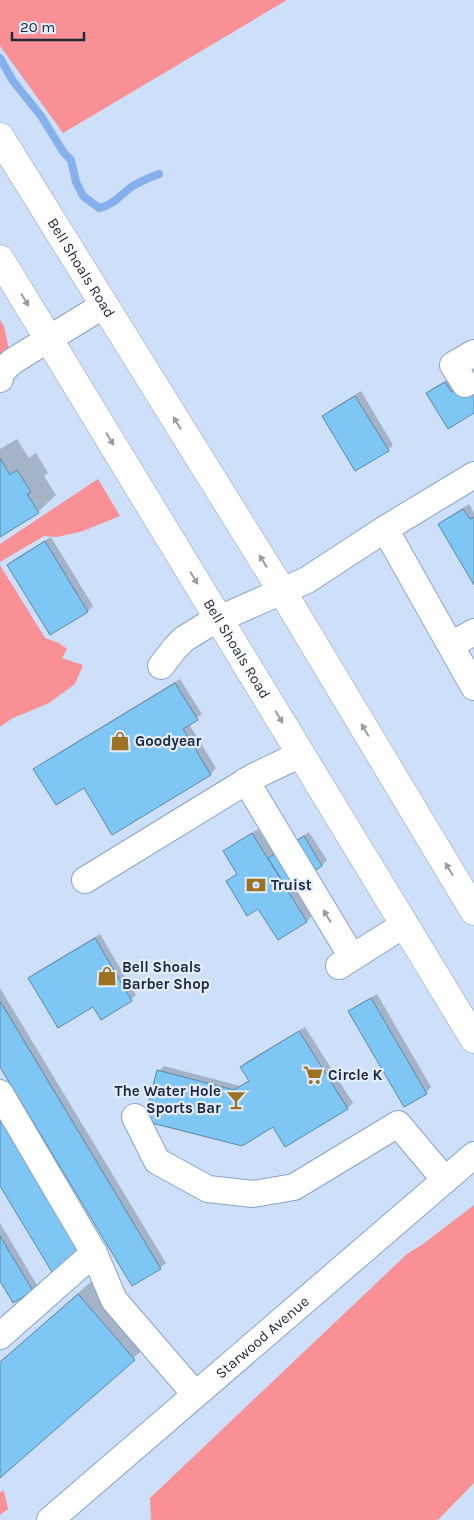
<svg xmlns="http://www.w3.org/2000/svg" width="474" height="1520" viewBox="0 0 474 1520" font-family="Karla,sans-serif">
<rect width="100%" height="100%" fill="#cee0f9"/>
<g fill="#f89095">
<polygon points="0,0 287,0 63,133 0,46"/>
<polygon points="0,320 4,326 10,355 0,364"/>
<polygon points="98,479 120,516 83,531 57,537 44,536 0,562 0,544"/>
<polygon points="0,565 45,638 59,643 67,649 62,658 83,665 75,684 49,703 11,719 0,727"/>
<polygon points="474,1205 474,1483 438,1520 151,1520 150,1498 407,1254 423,1244"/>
<polygon points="4,1491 8,1509 0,1515 0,1492"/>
</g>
<g fill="#0003">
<polygon points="451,378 474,411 428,393 433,388"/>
<polygon points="361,391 393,445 388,450 324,416 329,411"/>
<polygon points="17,439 29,458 36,453 48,473 44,476 56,495 38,512 0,536 0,449"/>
<polygon points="469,504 474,513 474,582 440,524 445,519"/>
<polygon points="51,537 93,606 88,611 50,634 8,565 13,560"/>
<polygon points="180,679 202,714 189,724 216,768 211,774 113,833 84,786 35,769 40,764"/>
<polygon points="258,829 274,854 309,832 327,860 322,866 292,884 312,916 307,921 278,939 258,908 227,881 238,873 225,851 230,846"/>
<polygon points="100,934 136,995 131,1000 93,1005 30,978 35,973"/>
<polygon points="0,988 166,1263 160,1268 132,1284 0,1064"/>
<polygon points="377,994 431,1087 426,1093 405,1106 350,1012 355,1007"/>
<polygon points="305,1027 353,1103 348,1108 286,1145 273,1125 159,1071 164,1066 240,1086 249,1080 241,1067 246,1062"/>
<polygon points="0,1223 37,1285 32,1290 0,1279"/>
<polygon points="93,1280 149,1344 0,1477 0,1362"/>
</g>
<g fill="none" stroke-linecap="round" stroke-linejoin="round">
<path stroke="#86b0ec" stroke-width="8" d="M0 58 13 81 41 116 64 153 71 160 76 182 83 196 99 208C114 205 119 196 130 188 138 182 149 178 159 174"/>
</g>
<g fill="#7ec7f4" stroke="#5b89a6">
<polygon points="474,378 474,413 448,429 426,393 445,382 451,392"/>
<polygon points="355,396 389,451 355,471 322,416"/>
<polygon points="0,458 10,475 17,470 31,492 27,494 39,513 0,537"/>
<polygon points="463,509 470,519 474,517 474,585 438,524"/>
<polygon points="45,541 88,612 50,635 7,565"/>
<polygon points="175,683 198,720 183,729 211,775 112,835 84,788 56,805 33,769"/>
<polygon points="252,833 307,922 278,940 258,909 247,916 226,881 237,874 223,851"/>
<polygon points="304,836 322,866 287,888 268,858"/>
<polygon points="95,938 132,1001 101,1020 93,1007 58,1028 28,978"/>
<polygon points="371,998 427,1094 404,1107 348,1011"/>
<polygon points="0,1001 161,1269 132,1286 0,1067"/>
<polygon points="299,1031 348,1109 285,1147 273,1127 242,1146 144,1121 157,1070 234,1090 249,1081 240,1067"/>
<polygon points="0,1119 82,1255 52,1272 0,1186"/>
<polygon points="0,1236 33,1291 13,1303 0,1281"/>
<polygon points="78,1294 135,1360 0,1478 0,1362"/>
</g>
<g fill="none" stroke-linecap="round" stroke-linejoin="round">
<defs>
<g id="minor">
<polyline points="0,379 1,372 13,361 104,305"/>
<polyline points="465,384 453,365 474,353"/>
<polyline points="385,529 474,687"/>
<polyline points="451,645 474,632"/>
<polyline points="161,666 175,648 184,639 210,623 307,580 385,529 474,475"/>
<polyline points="246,781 352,957"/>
<polyline points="85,880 253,777 301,754"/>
<polyline points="339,966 405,924"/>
<polyline points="0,1093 94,1253 114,1300 195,1394"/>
<polyline points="135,1117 157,1161 208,1189 253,1194 294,1187 398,1124 445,1180"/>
<polyline points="0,1336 94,1253"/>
<path id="s1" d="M50 1520 474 1155"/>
</g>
<g id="major">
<path id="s2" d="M0 137 282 591 474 911"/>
<path id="s3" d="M0 259 474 1039"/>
</g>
</defs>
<use href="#minor" stroke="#87a3cc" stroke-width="28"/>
<use href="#major" stroke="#87a3cc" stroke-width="29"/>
<use href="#minor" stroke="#fff" stroke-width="26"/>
<use href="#major" stroke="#fff" stroke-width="28"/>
</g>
<defs><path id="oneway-solid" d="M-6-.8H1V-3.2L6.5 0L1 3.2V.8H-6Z" transform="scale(1.25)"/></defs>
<g fill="#999ea5">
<use href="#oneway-solid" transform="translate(25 300) rotate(59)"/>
<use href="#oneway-solid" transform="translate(177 423) rotate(-122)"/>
<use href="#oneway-solid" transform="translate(110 439) rotate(59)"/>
<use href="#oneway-solid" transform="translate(263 561) rotate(-122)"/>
<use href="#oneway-solid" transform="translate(194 578) rotate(59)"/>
<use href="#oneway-solid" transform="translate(279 717) rotate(59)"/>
<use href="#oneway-solid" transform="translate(365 730) rotate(-121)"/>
<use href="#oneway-solid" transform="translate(449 869) rotate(-121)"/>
<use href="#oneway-solid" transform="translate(327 916) rotate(-121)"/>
</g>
<defs>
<symbol id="shop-bare" viewBox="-9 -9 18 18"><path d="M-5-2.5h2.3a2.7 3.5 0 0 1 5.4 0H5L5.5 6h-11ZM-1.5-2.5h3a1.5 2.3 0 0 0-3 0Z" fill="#9e7223" stroke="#e1edfe" stroke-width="2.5" paint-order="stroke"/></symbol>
<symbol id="bank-bare" viewBox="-9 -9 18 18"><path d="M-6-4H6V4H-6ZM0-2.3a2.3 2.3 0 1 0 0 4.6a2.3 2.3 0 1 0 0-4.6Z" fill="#9e7223" stroke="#e1edfe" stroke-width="2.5" paint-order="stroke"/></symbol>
<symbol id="supermarket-bare" viewBox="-9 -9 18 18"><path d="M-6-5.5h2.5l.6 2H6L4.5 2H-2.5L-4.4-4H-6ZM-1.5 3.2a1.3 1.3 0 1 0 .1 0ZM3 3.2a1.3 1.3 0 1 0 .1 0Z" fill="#9e7223" stroke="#e1edfe" stroke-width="2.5" paint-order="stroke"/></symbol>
<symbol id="bar-bare" viewBox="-9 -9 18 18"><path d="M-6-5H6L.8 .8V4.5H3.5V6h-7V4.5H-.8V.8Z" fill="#9e7223" stroke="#e1edfe" stroke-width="2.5" paint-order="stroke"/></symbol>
</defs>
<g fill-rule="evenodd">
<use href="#shop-bare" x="106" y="727" width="28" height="28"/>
<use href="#bank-bare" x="242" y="871" width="28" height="28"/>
<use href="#shop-bare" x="93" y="962" width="28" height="28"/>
<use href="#supermarket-bare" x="299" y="1061" width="28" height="28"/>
<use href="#bar-bare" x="222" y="1086" width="28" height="28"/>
</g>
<g text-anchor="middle" stroke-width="4.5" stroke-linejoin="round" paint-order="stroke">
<g font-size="15" fill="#1d2838" stroke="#e1edfe">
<text dy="5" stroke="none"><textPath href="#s2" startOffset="154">Bell Shoals Road</textPath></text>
<text dy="5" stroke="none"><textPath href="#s3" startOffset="456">Bell Shoals Road</textPath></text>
<text dy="5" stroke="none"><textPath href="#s1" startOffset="280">Starwood Avenue</textPath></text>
</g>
<g font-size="15" font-weight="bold" fill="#1d2838" stroke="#e1edfe" text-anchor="start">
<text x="135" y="746">Goodyear</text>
<text x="271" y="890">Truist</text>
<text x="122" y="972">Bell Shoals<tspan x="122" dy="17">Barber Shop</tspan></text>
<text x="328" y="1080">Circle K</text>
<text x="221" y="1096" text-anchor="end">The Water Hole<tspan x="221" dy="17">Sports Bar</tspan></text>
</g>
</g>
<path d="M12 32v8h72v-8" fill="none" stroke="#1d2838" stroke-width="2.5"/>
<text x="20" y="32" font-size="15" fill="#1d2838" stroke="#e1edfe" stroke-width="4" paint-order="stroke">20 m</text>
</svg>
